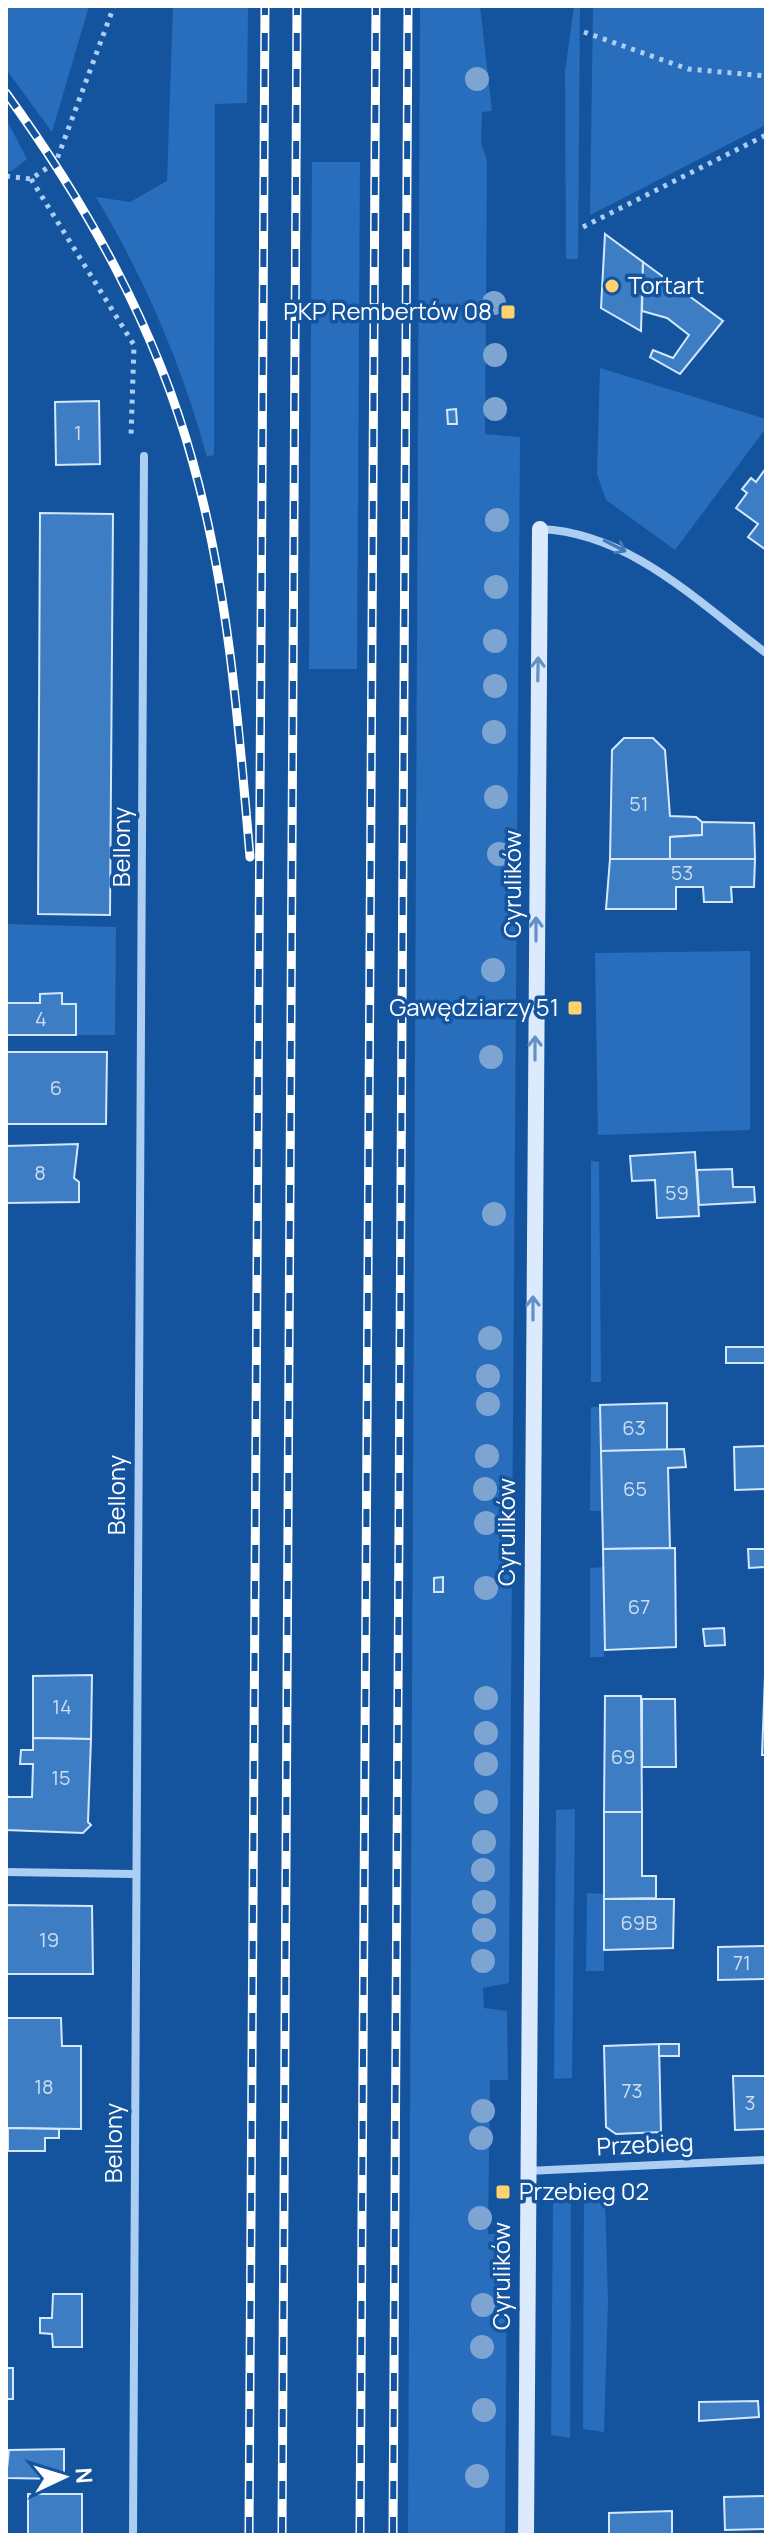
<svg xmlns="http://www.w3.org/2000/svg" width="772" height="2541" viewBox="0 0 772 2541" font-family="Manrope,sans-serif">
<rect width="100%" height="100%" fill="#14549e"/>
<g fill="#286ebc">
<polygon points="6,6 89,6 52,132 6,69"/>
<path d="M173 6H248L247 103 215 104 214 455 207 457C182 365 145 279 96 197L130 202 167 181Z"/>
<polygon points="420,6 480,6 492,111 482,112 481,143 487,160 485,434 520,437 509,1983 483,1988 484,2008 507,2011 508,2080 490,2080 488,2234 507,2234 505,2535 408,2535"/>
<polygon points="574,6 580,6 578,259 566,259 565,72"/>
<polygon points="593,6 766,6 766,125 590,215"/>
<polygon points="6,119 27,159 12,171 6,171"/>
<polygon points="312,162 360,162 357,669 309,669"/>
<polygon points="600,368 766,419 766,428 675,550 606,500 597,474"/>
<polygon points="6,924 116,927 115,1035 6,1035"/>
<polygon points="750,951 750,1130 598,1135 595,953"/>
<polygon points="591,1161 599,1162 601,1382 591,1382"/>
<polygon points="591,1407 601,1407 602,1511 590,1511"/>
<polygon points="603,1567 604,1657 590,1657 590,1568"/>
<polygon points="575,1809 572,2078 554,2079 556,1810"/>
<polygon points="587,1893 604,1894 604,1971 586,1971"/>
<polygon points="571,2187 570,2438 551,2435 553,2200 557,2193"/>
<polygon points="584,2193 605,2196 608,2301 604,2432 583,2429"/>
</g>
<g fill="#3d7dc4" stroke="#d4e8fd" stroke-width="2">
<polygon points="605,234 643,262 641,331 601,308"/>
<polygon points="643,262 723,321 680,374 650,357 653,350 673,358 689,335 667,318 642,311"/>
<polygon points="99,401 100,464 56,465 55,402"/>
<polygon points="456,409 457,424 448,424 447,410"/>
<polygon points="766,468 766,550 748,537 758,524 736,508 747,493 742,489 751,478 756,482"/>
<polygon points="40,513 113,514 110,915 38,914"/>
<polygon points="624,738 653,738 665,750 670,816 696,817 702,822 702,835 670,837 670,859 610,859 612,750"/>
<polygon points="702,822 754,823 755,859 670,859 670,837 702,835"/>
<polygon points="610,859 755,859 754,887 731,887 732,902 704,902 703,887 676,887 676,909 606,909"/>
<polygon points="62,993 62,1004 76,1004 76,1035 6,1035 6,1003 40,1003 40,994"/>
<polygon points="6,1052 107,1052 106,1124 6,1124"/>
<polygon points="78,1144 74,1178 79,1182 79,1202 6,1203 6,1146"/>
<polygon points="695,1152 699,1216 657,1218 655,1180 632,1181 630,1156"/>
<polygon points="732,1169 733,1187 754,1187 755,1202 699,1205 697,1170"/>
<rect x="726" y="1347" width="40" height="16"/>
<polygon points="667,1403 667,1450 601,1451 600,1405"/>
<polygon points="766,1446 766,1489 735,1490 734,1447"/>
<polygon points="684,1449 686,1467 668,1468 670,1548 603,1549 601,1451"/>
<polygon points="675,1548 676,1647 605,1650 603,1549"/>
<polygon points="748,1549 766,1549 766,1567 749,1568"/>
<polygon points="443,1577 443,1592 434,1592 434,1578"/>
<polygon points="724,1628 725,1645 705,1646 703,1629"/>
<polygon points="766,1649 766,1755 762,1755"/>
<polygon points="92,1675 91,1739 33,1738 33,1676"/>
<polygon points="605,1696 641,1696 642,1812 604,1812"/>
<polygon points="642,1699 675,1699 676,1767 642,1767"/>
<polygon points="33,1738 91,1739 88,1822 91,1825 83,1833 6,1830 6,1793 8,1797 32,1797 33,1764 20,1764 21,1750 33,1750"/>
<polygon points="604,1812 642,1812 642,1876 656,1876 656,1898 604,1899"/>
<polygon points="604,1899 674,1899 673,1948 604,1950"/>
<polygon points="6,1905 92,1906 93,1974 6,1974"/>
<polygon points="766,1946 766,1979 718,1980 718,1947"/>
<polygon points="6,2018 61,2018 62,2046 81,2046 81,2129 6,2128"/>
<polygon points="659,2044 661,2132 616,2134 606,2127 604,2046"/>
<rect x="659" y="2044" width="20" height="12"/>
<polygon points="733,2076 766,2076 766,2129 735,2130"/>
<polygon points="8,2128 59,2129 59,2138 45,2138 45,2151 8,2151"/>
<polygon points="53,2294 82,2294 82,2347 53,2347 52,2334 40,2333 40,2318 52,2318"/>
<rect x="6" y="2368" width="7" height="31"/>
<polygon points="758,2401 759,2417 699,2421 699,2402"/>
<polygon points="64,2449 64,2479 6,2478 9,2450"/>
<rect x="28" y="2494" width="54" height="41"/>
<polygon points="766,2496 766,2529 725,2530 724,2497"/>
<polygon points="672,2511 672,2535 609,2535 609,2513"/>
</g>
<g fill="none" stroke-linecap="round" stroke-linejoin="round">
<g stroke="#accef3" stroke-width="5" stroke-dasharray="4 6" stroke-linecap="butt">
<polyline points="584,32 688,69 766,76"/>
<polyline points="6,176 31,179 56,162 114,6"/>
<polyline points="31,179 134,345 131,436"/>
<polyline points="583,227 766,135"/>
</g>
<g stroke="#accef3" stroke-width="8">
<path d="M541 529C630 533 698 602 766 653"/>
<polyline points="6,1872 134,1874"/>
<polyline points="527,2171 766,2160"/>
<polyline points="133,2535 144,456"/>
</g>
<polyline stroke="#dbebfd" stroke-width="16" points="526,2535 540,529"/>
<defs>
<g id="rail">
<path d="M6 93C87 205 156 327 193 463 228 587 239 728 250 857"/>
<polyline points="249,2535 265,6"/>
<polyline points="282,2535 297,6"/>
<polyline points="360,2535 376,6"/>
<polyline points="393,2535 408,6"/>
</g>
</defs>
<use href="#rail" stroke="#fff" stroke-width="9"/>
<use href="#rail" stroke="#14549e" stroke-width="6" stroke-dasharray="18" stroke-linecap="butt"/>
</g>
<g fill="#7ea5d2">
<circle cx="477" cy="79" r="12"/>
<circle cx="494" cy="303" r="12"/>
<circle cx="495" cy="355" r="12"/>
<circle cx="495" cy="409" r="12"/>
<circle cx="497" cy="520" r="12"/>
<circle cx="496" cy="587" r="12"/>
<circle cx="495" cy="641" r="12"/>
<circle cx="495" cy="686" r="12"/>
<circle cx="494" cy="732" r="12"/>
<circle cx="496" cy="797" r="12"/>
<circle cx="499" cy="854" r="12"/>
<circle cx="493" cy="970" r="12"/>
<circle cx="491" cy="1057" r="12"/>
<circle cx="494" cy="1214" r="12"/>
<circle cx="490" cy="1338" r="12"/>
<circle cx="488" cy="1376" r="12"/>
<circle cx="488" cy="1404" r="12"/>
<circle cx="487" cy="1456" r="12"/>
<circle cx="485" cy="1489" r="12"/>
<circle cx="486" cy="1523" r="12"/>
<circle cx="486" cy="1588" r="12"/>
<circle cx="486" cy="1698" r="12"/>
<circle cx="486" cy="1733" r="12"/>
<circle cx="486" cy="1764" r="12"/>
<circle cx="486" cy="1802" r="12"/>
<circle cx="484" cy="1842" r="12"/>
<circle cx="483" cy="1870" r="12"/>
<circle cx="484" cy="1902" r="12"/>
<circle cx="484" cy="1930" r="12"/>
<circle cx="483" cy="1961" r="12"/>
<circle cx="483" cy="2111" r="12"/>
<circle cx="481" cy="2138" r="12"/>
<circle cx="480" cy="2218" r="12"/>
<circle cx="483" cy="2305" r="12"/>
<circle cx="482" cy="2347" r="12"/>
<circle cx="484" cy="2410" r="12"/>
<circle cx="477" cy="2476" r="12"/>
</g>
<defs><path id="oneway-shaft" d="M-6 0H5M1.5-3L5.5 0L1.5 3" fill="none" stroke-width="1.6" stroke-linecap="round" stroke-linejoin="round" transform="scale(2)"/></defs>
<use stroke="#4279b8" href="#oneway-shaft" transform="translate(615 546) rotate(27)"/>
<g stroke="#6490c4">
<use href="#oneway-shaft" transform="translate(538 669) rotate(-89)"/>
<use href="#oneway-shaft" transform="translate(536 929) rotate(-90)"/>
<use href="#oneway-shaft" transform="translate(535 1048) rotate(-90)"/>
<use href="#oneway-shaft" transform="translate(533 1308) rotate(-90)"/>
</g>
<g fill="#ffd26e" stroke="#14549e" stroke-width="3">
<circle cx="612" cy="286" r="8"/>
<rect x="500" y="304" width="16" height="16" rx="4"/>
<rect x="567" y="1000" width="16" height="16" rx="4"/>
<rect x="495" y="2184" width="16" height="16" rx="4"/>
</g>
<g text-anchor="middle" stroke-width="7" stroke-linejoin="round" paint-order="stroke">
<g font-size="20" fill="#cedef0">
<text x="78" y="440">1</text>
<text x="639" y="811">51</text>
<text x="682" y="880">53</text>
<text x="41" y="1026">4</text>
<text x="56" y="1095">6</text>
<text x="40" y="1180">8</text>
<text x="677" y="1200">59</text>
<text x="634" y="1435">63</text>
<text x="635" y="1496">65</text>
<text x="639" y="1614">67</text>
<text x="62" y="1714">14</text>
<text x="623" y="1764">69</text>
<text x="61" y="1785">15</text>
<text x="639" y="1930">69B</text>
<text x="49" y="1947">19</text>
<text x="742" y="1970">71</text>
<text x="44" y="2094">18</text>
<text x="632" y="2098">73</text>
<text x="750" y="2110">3</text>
</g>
<g font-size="24" fill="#fff" stroke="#14549e" text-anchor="start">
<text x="628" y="294">Tortart</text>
<text x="492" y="320" text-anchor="end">PKP Rembertów 08</text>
<text x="559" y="1016" text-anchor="end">Gawędziarzy 51</text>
<text x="519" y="2200">Przebieg 02</text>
</g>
<g font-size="24" fill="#fff" stroke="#14549e">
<text transform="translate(122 847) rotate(-90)" y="8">Bellony</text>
<text transform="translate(513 884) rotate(-90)" y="8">Cyrulików</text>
<text transform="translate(117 1495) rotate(-90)" y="8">Bellony</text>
<text transform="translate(507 1532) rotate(-90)" y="8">Cyrulików</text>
<text transform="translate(114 2143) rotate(-90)" y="8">Bellony</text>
<text transform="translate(645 2145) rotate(-3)" y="8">Przebieg</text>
<text transform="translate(502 2276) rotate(-90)" y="8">Cyrulików</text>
</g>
</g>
<rect width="772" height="2541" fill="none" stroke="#ffffff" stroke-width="16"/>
<g transform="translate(64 2477) rotate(86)" stroke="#14549e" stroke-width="6" paint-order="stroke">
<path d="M0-6L14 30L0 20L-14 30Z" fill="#ffffff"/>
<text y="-12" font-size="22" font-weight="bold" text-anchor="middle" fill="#ffffff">N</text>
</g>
</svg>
